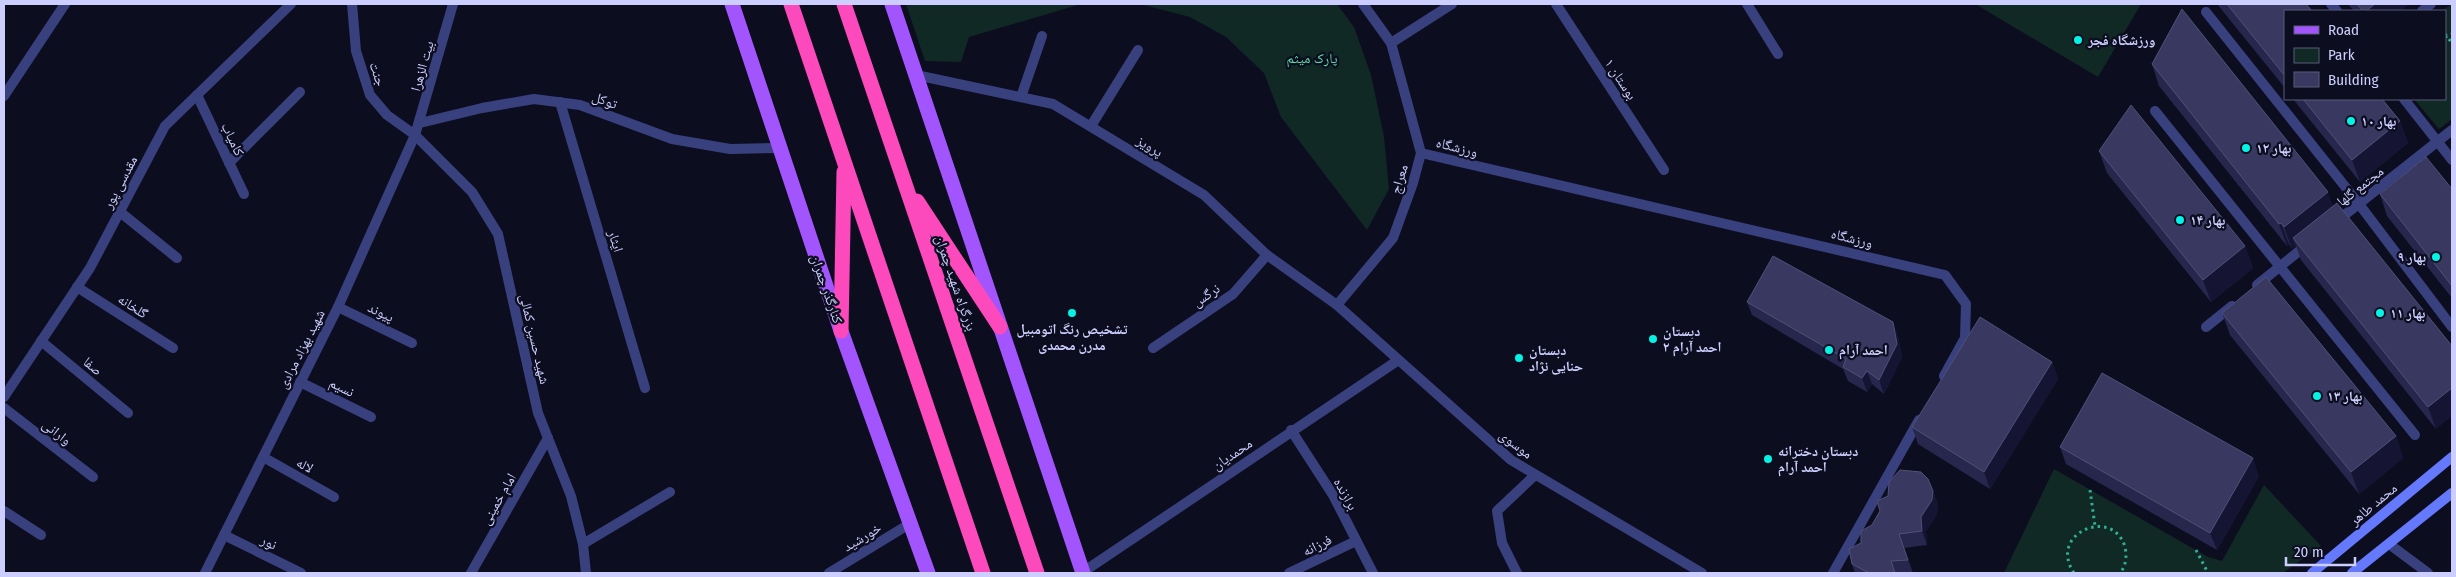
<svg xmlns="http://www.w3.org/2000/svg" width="2456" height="577" viewBox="0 0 2456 577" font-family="'Fira Sans Condensed','Noto Naskh Arabic',sans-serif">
<rect width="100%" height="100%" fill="#0d0d20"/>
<g fill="#102925">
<polygon points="906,4 1081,4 969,37 961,62 925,61"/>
<polygon points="1140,4 1337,4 1354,27 1371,75 1384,137 1389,189 1367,230 1281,117 1264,73 1226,37 1190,17"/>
<polygon points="1975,4 2141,4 2098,77"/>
<polygon points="2452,4 2452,119 2439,129 2414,99 2445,99 2445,11 2442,11"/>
<polygon points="2054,469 2208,557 2222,561 2264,485 2321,546 2283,573 2004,573"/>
</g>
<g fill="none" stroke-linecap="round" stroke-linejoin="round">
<g stroke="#2faf93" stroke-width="3" stroke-dasharray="2.5 4" stroke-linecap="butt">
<polyline points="2445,34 2452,43"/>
<polyline points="2445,37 2452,34"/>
<polyline points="2090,490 2095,526"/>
<polyline points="2196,550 2208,573"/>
<path d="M2074 573C2047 533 2113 506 2125 547 2127 556 2126 566 2120 573"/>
</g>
<g stroke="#38417e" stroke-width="10">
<polyline points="352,4 356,51 370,95 387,115 415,135 472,192 498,234 538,413 571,496 583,544 586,573"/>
<polyline points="1556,4 1664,170"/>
<polyline points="1747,4 1778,54"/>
<polyline points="2331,4 2337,11"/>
<polyline points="2422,11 2431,4"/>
<polyline points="2206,12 2359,204 2452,327"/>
<polyline points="1391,43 1452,4"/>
<polyline points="916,75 1053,104 1204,195 1267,255 1337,305 1511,460 1702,573"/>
<polyline points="197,95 244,194"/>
<polyline points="4,96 65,4"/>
<polyline points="1021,97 1042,36"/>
<polyline points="2404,99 2452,160"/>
<polyline points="560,102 645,388"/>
<polyline points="2155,111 2415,435"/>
<polyline points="420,123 482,108 534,99 580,105 672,139 730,149 780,148"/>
<polyline points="1091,126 1138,50"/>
<path d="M1421 153C1595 195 1771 233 1945 275L1966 304 1965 338 1944 376"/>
<polyline points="229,163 300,92"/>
<polyline points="120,212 177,258"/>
<polyline points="2337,221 2452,130"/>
<polyline points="2257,285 2308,244"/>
<polyline points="77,287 173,348"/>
<polyline points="1337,305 1393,238 1413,183 1421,153 1391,43 1363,4"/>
<polyline points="338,307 412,343"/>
<polyline points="2206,327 2232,306"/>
<polyline points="41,341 128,413"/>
<polyline points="1153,348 1233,294 1267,255"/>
<polyline points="300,382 371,417"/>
<polyline points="4,397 90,268 165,126 291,4"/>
<polyline points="4,408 93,477"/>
<polyline points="1291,430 1333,495 1373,573"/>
<polyline points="263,457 334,497"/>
<polyline points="4,511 41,535"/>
<polyline points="224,535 301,573"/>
<polyline points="583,544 670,492"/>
<polyline points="2389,544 2428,573"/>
<polyline points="1083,572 1397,361"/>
<polyline points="205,573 338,307 415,135 453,4"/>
<polyline points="471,573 548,438"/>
<polyline points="829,573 911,523"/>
<polyline points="1289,573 1356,541"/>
<polyline points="1517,573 1502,543 1497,511 1535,475"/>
<polyline points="1833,573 1919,420"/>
</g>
<g stroke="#6579fd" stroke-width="10">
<polyline points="2312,573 2452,457"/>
<polyline points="2352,573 2452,493"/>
</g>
<g stroke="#a355fd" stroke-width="15">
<polyline points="732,4 841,331 928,573"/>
<polyline points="892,4 1083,573"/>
</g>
<g stroke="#fc49bb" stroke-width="15">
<polyline points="791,4 983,573"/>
<polyline points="844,4 1037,573"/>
<polyline points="917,201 1000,327"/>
<polyline points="841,331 844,172"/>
</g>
</g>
<g fill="#27264d">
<polygon points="2217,4 2306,4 2285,11 2285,88"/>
<polygon points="2348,4 2409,4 2400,11 2354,11"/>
<polygon points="2152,64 2333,206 2452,346 2436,429 2301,260 2296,246 2292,249 2289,244 2287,246 2159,86"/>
<polygon points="2293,99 2382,99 2400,121 2408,143 2360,182"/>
<polygon points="2099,151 2245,246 2253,268 2211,302 2107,173"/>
<polygon points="2452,189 2452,298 2387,216 2380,194"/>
<polygon points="1747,302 1898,336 1902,357 1884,394 1872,384 1867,392 1848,381 1843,369 1752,315"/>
<polygon points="2222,313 2396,436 2403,458 2359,494 2230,335"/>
<polygon points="2052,362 2058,379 1990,489 1918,444 1912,427"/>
<polygon points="2060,447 2259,476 2217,550 2066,464"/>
<polygon points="1933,491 1938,505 1937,514 1926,531 1927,545 1904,548 1913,573 1855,573 1852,564 1861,543 1888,496"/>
</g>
<g fill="#151433">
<polygon points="2375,4 2409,4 2400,11 2366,11"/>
<polygon points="2400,121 2408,143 2360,182 2352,160"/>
<polygon points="2328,192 2336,214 2293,238 2296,246 2292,249 2284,227"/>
<polygon points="2281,223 2289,244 2287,246 2279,224"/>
<polygon points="2245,246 2253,268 2211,302 2203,280"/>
<polygon points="1893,322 1898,336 1902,357 1884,394 1879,380"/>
<polygon points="2052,362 2058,379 1990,489 1984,472"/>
<polygon points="1867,371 1872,384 1867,392 1862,378"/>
<polygon points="2452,388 2452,416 2436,429 2428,407"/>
<polygon points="2396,436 2403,458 2359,494 2351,472"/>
<polygon points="2253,458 2259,476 2217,550 2210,533"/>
<polygon points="1933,491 1938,505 1937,514 1926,531 1927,545 1922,531 1921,517"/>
</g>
<g fill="#393860" stroke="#505079">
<polygon points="2227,4 2306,4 2312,11 2285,11 2285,76"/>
<polygon points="2357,4 2375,4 2366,11 2363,11"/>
<polygon points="2182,9 2328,192 2284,227 2281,223 2279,224 2152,64"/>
<polygon points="2303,99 2382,99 2400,121 2352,160"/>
<polygon points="2131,105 2245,246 2203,280 2099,151"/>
<polygon points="2426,157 2452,189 2452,286 2380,194"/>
<polygon points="2337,203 2452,346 2452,388 2428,407 2293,238"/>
<polygon points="1773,256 1893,322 1897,344 1879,380 1867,371 1862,378 1843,367 1846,359 1747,302"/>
<polygon points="2266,277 2396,436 2351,472 2222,313"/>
<polygon points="1980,317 2052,362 1984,472 1912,427"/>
<polygon points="2102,373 2253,458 2210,533 2060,447"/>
<polygon points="1900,470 1921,472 1928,479 1933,491 1932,500 1921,517 1922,531 1899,534 1908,560 1891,561 1895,573 1869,573 1852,564 1849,549 1861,543 1861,531 1872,525 1880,511 1877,501 1888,496 1889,482"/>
</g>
<g fill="#04f3e5" stroke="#0d0d20" stroke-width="2">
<circle cx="2078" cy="40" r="5"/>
<circle cx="2351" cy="121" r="5"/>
<circle cx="2246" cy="148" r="5"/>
<circle cx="2180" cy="220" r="5"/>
<circle cx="2436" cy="257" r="5"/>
<circle cx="1072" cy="313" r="5"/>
<circle cx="2380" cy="313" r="5"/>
<circle cx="1653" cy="339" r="5"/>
<circle cx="1829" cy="350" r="5"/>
<circle cx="1519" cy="358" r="5"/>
<circle cx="2317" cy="396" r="5"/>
<circle cx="1768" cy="459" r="5"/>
</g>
<g text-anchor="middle" stroke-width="4.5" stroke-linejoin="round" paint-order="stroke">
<g font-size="14" font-weight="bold" fill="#cccffe" stroke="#0d0d20" text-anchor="start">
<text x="2088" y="45">ورزشگاه فجر</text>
<text x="2361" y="126">بهار ۱۰</text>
<text x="2256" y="153">بهار ۱۲</text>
<text x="2190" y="225">بهار ۱۴</text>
<text x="2426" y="262" text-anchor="end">بهار ۹</text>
<text x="2390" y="318">بهار ۱۱</text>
<text x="1072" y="334" text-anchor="middle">تشخیص رنگ اتومبیل<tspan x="1072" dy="16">مدرن محمدی</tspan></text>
<text x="1663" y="336">دبستان<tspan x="1663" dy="16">احمد آرام ۲</tspan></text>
<text x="1529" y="355">دبستان<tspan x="1529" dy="16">حنایی نژاد</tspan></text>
<text x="1839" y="355">احمد آرام</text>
<text x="2327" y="401">بهار ۱۳</text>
<text x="1778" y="456">دبستان دخترانه<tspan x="1778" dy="16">احمد آرام</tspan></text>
</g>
<g font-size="14" fill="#5adda7" stroke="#0d0d20">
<text x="1312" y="63">پارک میثم</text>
</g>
<g font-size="14" fill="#cccffe" stroke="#0d0d20">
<text transform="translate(422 66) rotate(-74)" y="5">بیت الزهرا</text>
<text transform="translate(378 74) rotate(71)" y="5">جنت</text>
<text transform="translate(1621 79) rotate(57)" y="5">بوستان ۱</text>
<text transform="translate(605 100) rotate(20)" y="5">توکل</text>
<text transform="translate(233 139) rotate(65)" y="5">کامیاب</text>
<text transform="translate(1150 146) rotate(31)" y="5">پرویز</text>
<text transform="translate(1457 147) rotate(14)" y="5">ورزشگاه</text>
<text transform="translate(1399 179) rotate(-73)" y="5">معراج</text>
<text transform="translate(120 182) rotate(-62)" y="5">مقدسی پور</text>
<text transform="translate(2360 186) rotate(-38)" y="5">مجتمع گلها</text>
<text transform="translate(1852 238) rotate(14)" y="5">ورزشگاه</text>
<text transform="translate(616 241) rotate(73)" y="5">ایثار</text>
<text transform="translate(956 283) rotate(71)" y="5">بزرگراه شهید چمران</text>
<text transform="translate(827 289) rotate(71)" y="5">کنارگذر چمران</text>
<text transform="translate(1206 295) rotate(-34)" y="5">نرگس</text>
<text transform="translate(133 306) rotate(33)" y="5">گلخانه</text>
<text transform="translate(381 312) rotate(25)" y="5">پیوند</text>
<text transform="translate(535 339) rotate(77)" y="5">شهید حسین کمالی</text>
<text transform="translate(301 349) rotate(-63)" y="5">شهید بهزاد مرادی</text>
<text transform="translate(93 366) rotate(40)" y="5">صفا</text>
<text transform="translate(342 387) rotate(27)" y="5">نسیم</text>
<text transform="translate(57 432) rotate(38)" y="5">وارانی</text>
<text transform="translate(1516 444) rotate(37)" y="5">موسوی</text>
<text transform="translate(1232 454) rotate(-34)" y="5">محمدیان</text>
<text transform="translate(305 465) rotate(29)" y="5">لاله</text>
<text transform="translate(1346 494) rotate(61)" y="5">برازنده</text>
<text transform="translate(498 499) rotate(-60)" y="5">امام خمینی</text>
<text transform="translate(2373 504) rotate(-40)" y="5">محمد طاهر</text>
<text transform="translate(862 537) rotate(-31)" y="5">خورشید</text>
<text transform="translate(269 542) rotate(26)" y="5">نور</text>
<text transform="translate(1317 545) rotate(-26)" y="5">فرزانه</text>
</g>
</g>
<rect width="2456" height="577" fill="none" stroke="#cccffe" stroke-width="10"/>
<rect x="2284" y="10" width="162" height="90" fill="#0d0d20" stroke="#595b79"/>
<rect x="2294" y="26" width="25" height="8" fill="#a355fd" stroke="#595b79"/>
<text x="2328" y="35" font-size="15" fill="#cccffe">Road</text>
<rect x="2294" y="48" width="25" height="15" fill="#102925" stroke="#595b79"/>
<text x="2328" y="60" font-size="15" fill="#cccffe">Park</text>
<rect x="2294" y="72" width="25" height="15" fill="#393860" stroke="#595b79"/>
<text x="2328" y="85" font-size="15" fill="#cccffe">Building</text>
<path d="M2286 557v8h69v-8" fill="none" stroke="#cccffe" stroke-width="2.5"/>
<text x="2294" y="557" font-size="15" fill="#cccffe" stroke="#0d0d20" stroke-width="4" paint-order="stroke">20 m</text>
</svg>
